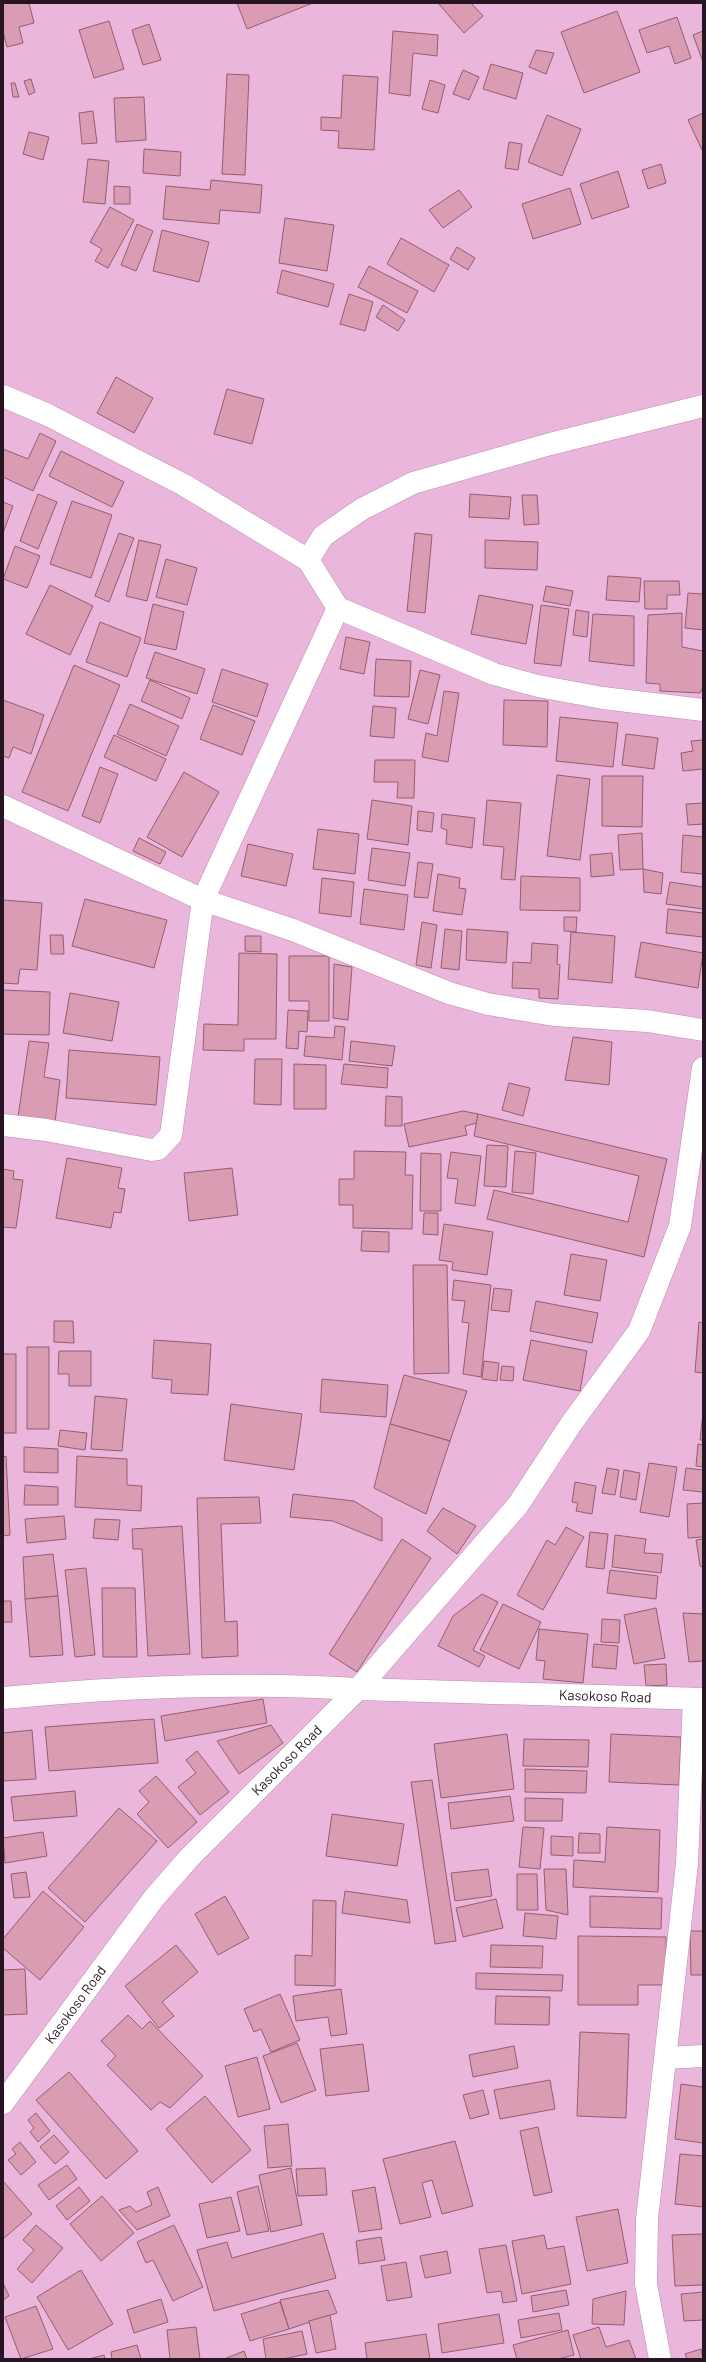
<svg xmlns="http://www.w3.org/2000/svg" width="706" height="2362" viewBox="0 0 706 2362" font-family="Barlow,sans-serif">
<rect width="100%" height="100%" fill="#ebb6dc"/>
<g fill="#da9cb2" stroke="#955c70">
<polygon points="3,3 29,3 34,23 19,27 23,43 7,47 3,32"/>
<polygon points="237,3 313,3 247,29"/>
<polygon points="438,3 471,3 483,16 464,33"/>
<polygon points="617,11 640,72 584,93 561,32"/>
<polygon points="677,17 691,58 675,64 669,46 647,53 639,30"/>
<polygon points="109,21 124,69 94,78 79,30"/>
<polygon points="149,24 161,60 143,65 132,30"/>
<polygon points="393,31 438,35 437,56 413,53 410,96 389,93"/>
<polygon points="703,31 703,62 693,35"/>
<polygon points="536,50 554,53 546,74 529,67"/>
<polygon points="491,64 523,73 516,99 483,89"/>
<polygon points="463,70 479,77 469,100 453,94"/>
<polygon points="227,74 249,75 245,175 222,174"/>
<polygon points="343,75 378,77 374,150 338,148 339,131 321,130 321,117 341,118"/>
<polygon points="31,79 35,92 29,95 24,81"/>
<polygon points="430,80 445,85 438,113 422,109"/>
<polygon points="11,83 15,83 19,97 13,97"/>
<polygon points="144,97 146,140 116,142 114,98"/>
<polygon points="93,111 97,143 82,144 79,113"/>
<polygon points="703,113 703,149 702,150 688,120"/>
<polygon points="547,115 581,129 562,176 528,162"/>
<polygon points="29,132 49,137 43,160 23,154"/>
<polygon points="509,142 522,144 518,170 505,168"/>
<polygon points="144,149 181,152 180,176 143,173"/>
<polygon points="88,159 109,161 105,204 83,202"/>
<polygon points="661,164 666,183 648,189 642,170"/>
<polygon points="618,171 629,207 592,219 580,184"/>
<polygon points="211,180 262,185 260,213 220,210 219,224 163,219 166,186 210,190"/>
<polygon points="114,186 130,187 130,204 114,204"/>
<polygon points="570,188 581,224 533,239 522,204"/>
<polygon points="459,190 472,207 443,228 429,210"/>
<polygon points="110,207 134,220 108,268 95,261 102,249 90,242"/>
<polygon points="285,218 334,225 327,271 279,263"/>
<polygon points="137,224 153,231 136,271 121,265"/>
<polygon points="162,230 209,242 199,282 153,271"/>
<polygon points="401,238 449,265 434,292 387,264"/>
<polygon points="457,247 475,258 468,270 450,259"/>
<polygon points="369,266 418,291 407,313 358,287"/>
<polygon points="282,270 334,284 328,307 277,293"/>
<polygon points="349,294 373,302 365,331 340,324"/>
<polygon points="383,305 405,320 398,331 376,317"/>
<polygon points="116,377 153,398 134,433 97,413"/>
<polygon points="227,389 264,399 252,444 214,434"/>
<polygon points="40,433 56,441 33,491 3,477 3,449 28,459"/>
<polygon points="61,451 124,482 112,507 49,476"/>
<polygon points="38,494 57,502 38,549 20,541"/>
<polygon points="470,494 511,497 509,519 469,517"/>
<polygon points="522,495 537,495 539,524 524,525"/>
<polygon points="72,501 112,515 91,578 50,564"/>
<polygon points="3,502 13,506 3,533"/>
<polygon points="119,533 134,538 109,602 95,596"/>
<polygon points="415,533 432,535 425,613 407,611"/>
<polygon points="139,540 161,545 147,601 126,596"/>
<polygon points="485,540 538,542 537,570 485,568"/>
<polygon points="15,546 40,556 27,588 3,579"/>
<polygon points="166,559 197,568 187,605 156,597"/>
<polygon points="608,576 641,578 639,602 606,600"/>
<polygon points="644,581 679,581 680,595 667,595 667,609 645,609"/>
<polygon points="50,585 93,606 70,655 26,634"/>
<polygon points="546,586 573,591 570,606 543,601"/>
<polygon points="688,593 703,594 703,630 685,628"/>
<polygon points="479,595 533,605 526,644 471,634"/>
<polygon points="153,604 184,612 176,650 144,643"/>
<polygon points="541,605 569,609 561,666 534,663"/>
<polygon points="576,610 589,612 587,637 573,635"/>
<polygon points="682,613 682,647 703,651 703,687 700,693 660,691 660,684 646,683 648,615"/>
<polygon points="593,614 634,616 634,666 589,661"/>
<polygon points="100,622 141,638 127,677 86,662"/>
<polygon points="346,637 370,642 364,674 340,669"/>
<polygon points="155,652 205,669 197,694 146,678"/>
<polygon points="376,659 411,661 409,697 374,696"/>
<polygon points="74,665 120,685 68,811 22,792"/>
<polygon points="222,669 268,684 257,717 212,702"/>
<polygon points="420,670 440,675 428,724 408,719"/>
<polygon points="150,680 190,698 182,719 141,701"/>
<polygon points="444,691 459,693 448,762 422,757 426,733 437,736"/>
<polygon points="3,700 44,715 31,754 13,747 9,758 3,756"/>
<polygon points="504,700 548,701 547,747 503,745"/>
<polygon points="130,704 179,726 166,756 117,734"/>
<polygon points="213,705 255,721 242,755 200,739"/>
<polygon points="373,706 396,708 394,738 370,736"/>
<polygon points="560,717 618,723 613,767 556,761"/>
<polygon points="626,734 658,738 654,769 622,765"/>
<polygon points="114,735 166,759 156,781 104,757"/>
<polygon points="703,740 703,769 683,771 681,753 693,751 691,741"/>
<polygon points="375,760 415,760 414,798 397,798 398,782 374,782"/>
<polygon points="100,767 118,774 100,823 82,816"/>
<polygon points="184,772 219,792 182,857 147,837"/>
<polygon points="557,775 590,779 580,860 547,856"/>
<polygon points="602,776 643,776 642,827 602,826"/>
<polygon points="372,800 412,806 408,845 367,839"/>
<polygon points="487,800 521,803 515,880 501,879 504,847 483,845"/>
<polygon points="703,803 703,824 688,825 686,804"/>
<polygon points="418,811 434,813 432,832 417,830"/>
<polygon points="442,814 475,818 472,848 446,844 447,830 441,828"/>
<polygon points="318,829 359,834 355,874 313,869"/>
<polygon points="642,833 643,869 620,870 618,835"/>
<polygon points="683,835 703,837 703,874 681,872"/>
<polygon points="139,838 166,852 160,864 133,851"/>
<polygon points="248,844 293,854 286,886 241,876"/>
<polygon points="372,848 410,853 405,886 368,880"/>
<polygon points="612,853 614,875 591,877 590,855"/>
<polygon points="418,862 433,864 428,898 414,897"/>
<polygon points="643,869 663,873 661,894 644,892"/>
<polygon points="438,874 460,878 459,888 466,889 462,915 433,911"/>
<polygon points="521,876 580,878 580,911 520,910"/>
<polygon points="322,878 354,882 351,917 319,913"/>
<polygon points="670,882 703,887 703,909 666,904"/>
<polygon points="364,889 408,895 404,930 360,924"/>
<polygon points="85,899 167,920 154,968 72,946"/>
<polygon points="3,900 42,903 37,970 20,969 18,984 3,983"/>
<polygon points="668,909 703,913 703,937 666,933"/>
<polygon points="564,917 577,917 576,932 564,931"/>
<polygon points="422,922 437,925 431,968 416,965"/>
<polygon points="445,929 462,931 459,970 441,968"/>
<polygon points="467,929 508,932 506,963 466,960"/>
<polygon points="571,932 615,936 612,983 568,979"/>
<polygon points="50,935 63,935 64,954 51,954"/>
<polygon points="245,936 261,936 261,952 245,951"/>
<polygon points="641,942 703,953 698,988 635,977"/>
<polygon points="532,943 558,945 557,964 560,965 558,999 539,998 539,989 512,988 513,962 531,963"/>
<polygon points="239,953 277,954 276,1039 244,1039 244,1051 203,1050 204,1024 238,1025"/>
<polygon points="289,956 329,956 329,1021 309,1021 309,1001 289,1001"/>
<polygon points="334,964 352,967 348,1020 333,1018"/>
<polygon points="3,990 50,992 49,1035 3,1034"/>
<polygon points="70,993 119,1002 112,1041 63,1033"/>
<polygon points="288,1010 308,1011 307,1032 299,1031 298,1049 286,1048"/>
<polygon points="335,1026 345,1027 342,1060 304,1056 306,1036 334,1038"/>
<polygon points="573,1037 612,1042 609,1085 565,1080"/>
<polygon points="29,1041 49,1043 44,1077 60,1080 55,1122 18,1117"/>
<polygon points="351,1041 395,1046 392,1066 349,1061"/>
<polygon points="69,1050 160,1057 156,1105 66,1098"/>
<polygon points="255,1059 282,1059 281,1105 254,1104"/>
<polygon points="294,1064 326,1065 326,1109 294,1109"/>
<polygon points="344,1064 388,1068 387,1088 341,1084"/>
<polygon points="509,1083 530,1088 523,1116 502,1110"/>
<polygon points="386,1096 402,1097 402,1126 385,1126"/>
<polygon points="463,1111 478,1114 477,1123 465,1126 467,1135 409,1147 404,1124"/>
<polygon points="478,1114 667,1159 644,1257 487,1219 494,1190 628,1222 639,1176 474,1136"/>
<polygon points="487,1145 508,1146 506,1187 484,1186"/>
<polygon points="354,1151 406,1152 405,1175 413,1175 412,1229 353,1228 353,1205 339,1205 339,1179 354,1179"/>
<polygon points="515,1151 536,1153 533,1194 512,1192"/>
<polygon points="451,1152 481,1156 475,1206 455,1203 458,1179 447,1178"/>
<polygon points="421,1153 441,1154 441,1211 420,1211"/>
<polygon points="67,1158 122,1168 118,1188 125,1189 121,1213 114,1212 111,1228 56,1218"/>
<polygon points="232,1168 238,1215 189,1221 184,1173"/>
<polygon points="3,1169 14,1171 13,1179 23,1180 16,1228 3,1227"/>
<polygon points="424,1213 438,1213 438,1235 423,1234"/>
<polygon points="444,1224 493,1232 487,1275 452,1270 453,1262 439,1260"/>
<polygon points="362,1231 389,1232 389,1252 361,1251"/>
<polygon points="571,1254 607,1260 600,1301 564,1295"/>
<polygon points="413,1265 447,1265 449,1373 414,1374"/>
<polygon points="454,1280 491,1285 481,1377 463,1374 469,1323 462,1322 465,1301 452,1300"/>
<polygon points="494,1288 512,1290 509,1312 491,1310"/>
<polygon points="536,1301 598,1313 592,1343 530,1331"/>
<polygon points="54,1321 73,1321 74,1343 54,1342"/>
<polygon points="699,1322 703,1323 703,1373 695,1372"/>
<polygon points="154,1340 211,1344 208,1395 171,1393 172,1380 152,1378"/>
<polygon points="531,1340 587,1351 580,1391 523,1380"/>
<rect x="27" y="1347" width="22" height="82"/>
<polygon points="59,1351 91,1351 91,1386 69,1386 69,1374 58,1374"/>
<rect x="3" y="1354" width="13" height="79"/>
<polygon points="484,1361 499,1363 497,1381 482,1379"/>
<polygon points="502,1366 514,1367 513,1381 500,1380"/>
<polygon points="404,1375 467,1391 450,1441 390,1424"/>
<polygon points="322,1379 388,1385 386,1417 320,1412"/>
<polygon points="95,1396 127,1399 122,1451 91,1449"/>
<polygon points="231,1404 302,1414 294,1470 224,1460"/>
<polygon points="703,1412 703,1440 700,1440"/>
<polygon points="390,1424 450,1441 426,1514 374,1488"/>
<polygon points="60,1430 87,1433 85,1450 58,1446"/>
<polygon points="698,1444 703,1445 703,1467 696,1466"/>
<polygon points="24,1447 58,1449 58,1473 24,1472"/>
<polygon points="6,1456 10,1535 3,1536 3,1457"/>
<polygon points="77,1456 127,1459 127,1485 142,1486 141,1511 75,1507"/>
<polygon points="649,1463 677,1467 669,1517 640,1512"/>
<polygon points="607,1468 619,1470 615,1495 602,1493"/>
<polygon points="686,1468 703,1470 703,1492 683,1490"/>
<polygon points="624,1470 640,1473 636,1500 620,1497"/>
<polygon points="575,1482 596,1486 592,1514 576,1511 578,1503 572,1502"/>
<polygon points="25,1485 58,1487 58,1505 24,1505"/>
<polygon points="293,1494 354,1501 382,1518 382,1541 333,1521 290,1517"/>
<polygon points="259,1497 261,1523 221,1524 225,1622 237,1621 238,1656 202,1658 197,1498"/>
<polygon points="703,1503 703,1537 688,1538 687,1504"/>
<polygon points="443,1508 476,1526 457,1554 427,1531"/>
<polygon points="64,1516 66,1539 27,1543 25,1519"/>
<polygon points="95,1519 120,1520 118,1540 93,1538"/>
<polygon points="182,1526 190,1654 148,1656 142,1549 133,1549 132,1529"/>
<polygon points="566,1527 584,1537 543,1610 517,1595 547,1540 555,1545"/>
<polygon points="590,1532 608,1534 604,1569 586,1567"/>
<polygon points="615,1535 646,1539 644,1553 663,1554 661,1573 612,1567"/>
<polygon points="402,1539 431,1558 357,1672 329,1654"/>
<polygon points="703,1539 703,1567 700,1566 696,1540"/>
<polygon points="53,1554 58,1596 25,1599 23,1557"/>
<polygon points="86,1568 95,1655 75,1657 65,1570"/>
<polygon points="610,1570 658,1576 656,1599 607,1593"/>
<polygon points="102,1588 135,1588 137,1657 103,1657"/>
<polygon points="482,1594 498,1602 473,1650 485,1656 479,1667 438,1646 453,1616"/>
<polygon points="58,1596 63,1655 30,1657 25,1599"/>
<polygon points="3,1601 11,1601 12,1622 3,1622"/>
<polygon points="503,1604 541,1622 519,1669 480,1650"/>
<polygon points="656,1608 665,1658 634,1664 624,1615"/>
<polygon points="683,1613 703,1614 703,1661 689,1662"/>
<polygon points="602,1619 620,1620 619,1643 601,1642"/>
<polygon points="539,1629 588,1634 583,1683 543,1679 545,1661 536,1660"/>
<polygon points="594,1644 618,1646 616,1669 592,1667"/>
<polygon points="666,1664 667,1685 646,1686 644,1665"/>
<polygon points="263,1699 267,1723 165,1741 161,1716"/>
<polygon points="154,1719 158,1763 49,1771 45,1727"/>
<polygon points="271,1725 283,1743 239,1774 217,1741"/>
<polygon points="32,1730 36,1779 3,1781 3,1733"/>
<polygon points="507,1734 514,1789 441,1798 434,1744"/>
<polygon points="611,1734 681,1737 679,1785 609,1782"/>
<polygon points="524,1739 589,1740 588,1767 523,1766"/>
<polygon points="197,1751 229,1792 200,1815 178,1787 196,1773 186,1760"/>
<polygon points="525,1769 587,1771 586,1793 525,1792"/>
<polygon points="156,1776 197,1822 168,1848 137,1814 149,1802 139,1791"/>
<polygon points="432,1780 456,1941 435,1944 411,1782"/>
<polygon points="75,1791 77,1816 14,1821 11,1797"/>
<polygon points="510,1796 514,1821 451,1829 448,1803"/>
<polygon points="525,1798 563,1799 562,1821 525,1821"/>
<polygon points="119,1808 157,1841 85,1922 48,1888"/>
<polygon points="332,1814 404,1824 397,1866 326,1856"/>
<polygon points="523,1827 544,1828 540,1869 519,1867"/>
<polygon points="607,1827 660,1830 658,1892 573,1887 574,1860 605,1862"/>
<polygon points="43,1832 47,1856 5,1863 3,1838"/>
<polygon points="579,1833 600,1834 600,1853 578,1853"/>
<polygon points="551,1836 573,1837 573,1856 551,1855"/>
<polygon points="488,1869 492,1896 455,1901 451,1873"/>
<polygon points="544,1869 566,1869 568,1915 546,1910"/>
<polygon points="26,1872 30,1897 14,1898 11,1874"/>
<polygon points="517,1874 537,1874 538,1910 517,1910"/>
<polygon points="43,1891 84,1927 40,1980 3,1948 3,1939"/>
<polygon points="345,1891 407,1900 410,1923 342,1913"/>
<polygon points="225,1896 249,1938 218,1955 195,1914"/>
<polygon points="590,1896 662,1898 661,1929 590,1927"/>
<polygon points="496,1899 503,1928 463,1937 456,1908"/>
<polygon points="313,1900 336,1901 335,1986 295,1985 295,1955 312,1956"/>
<polygon points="525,1913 558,1916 556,1939 523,1936"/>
<polygon points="690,1931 703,1931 703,1975 691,1975"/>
<polygon points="578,1936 666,1937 667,1985 638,1985 638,2005 578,2005"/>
<polygon points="176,1945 198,1972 162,2002 174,2016 159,2028 125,1986"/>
<polygon points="491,1945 543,1946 542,1968 490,1967"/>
<polygon points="25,1969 27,2014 3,2015 3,1970"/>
<polygon points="476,1973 563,1975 562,1991 476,1989"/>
<polygon points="341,1989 347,2034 331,2036 328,2017 296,2021 293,1996"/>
<polygon points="280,1994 300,2040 271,2052 261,2029 254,2032 244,2009"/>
<polygon points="496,1996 550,1997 549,2025 495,2024"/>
<polygon points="128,2015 142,2029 150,2021 203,2076 170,2108 160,2102 151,2110 107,2065 116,2056 101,2041"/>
<polygon points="580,2032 629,2034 626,2118 577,2116"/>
<polygon points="297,2043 316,2090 281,2103 263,2056"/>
<polygon points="363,2044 369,2091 326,2096 320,2049"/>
<polygon points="514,2046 518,2068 473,2077 469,2055"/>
<polygon points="257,2057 270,2109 238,2117 225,2066"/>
<polygon points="69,2072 138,2151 106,2179 36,2100"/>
<polygon points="550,2080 555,2109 500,2119 494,2090"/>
<polygon points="681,2084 703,2087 703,2143 675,2139"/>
<polygon points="483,2090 489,2114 470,2119 463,2095"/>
<polygon points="205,2096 251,2150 212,2183 166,2129"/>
<polygon points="36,2113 50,2131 38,2142 30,2132 34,2128 28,2120"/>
<polygon points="288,2124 292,2166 268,2168 264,2126"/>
<polygon points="538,2127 552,2192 534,2196 520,2131"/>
<polygon points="54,2135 69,2152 55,2164 40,2147"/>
<polygon points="455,2141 473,2206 442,2214 432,2180 422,2183 431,2217 400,2224 383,2159"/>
<polygon points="20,2142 36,2162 21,2175 8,2160 16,2154 12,2149"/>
<polygon points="680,2154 703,2156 703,2207 675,2204"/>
<polygon points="67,2165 77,2179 49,2200 38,2185"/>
<polygon points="291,2168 302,2225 271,2232 259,2175"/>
<polygon points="325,2168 327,2195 298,2196 296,2169"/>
<polygon points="3,2181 32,2214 3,2239"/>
<polygon points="258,2186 269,2231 247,2235 237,2192"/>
<polygon points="79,2187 90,2201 67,2220 56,2206"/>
<polygon points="158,2187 170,2216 137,2230 119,2210 130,2206 136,2212 152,2205 147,2192"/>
<polygon points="375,2187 382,2229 359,2232 352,2191"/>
<polygon points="102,2196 134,2233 101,2261 70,2224"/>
<polygon points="231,2197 240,2231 207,2238 199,2204"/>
<polygon points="618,2209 628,2263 587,2271 576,2217"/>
<polygon points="36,2225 63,2248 32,2283 17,2269 34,2250 23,2240"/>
<polygon points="174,2225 203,2287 173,2301 153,2260 146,2263 137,2242"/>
<polygon points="323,2233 336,2278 214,2311 197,2250 227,2242 232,2258"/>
<polygon points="703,2234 703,2285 675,2286 672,2235"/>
<polygon points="544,2235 547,2249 564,2246 571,2284 522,2294 512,2241"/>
<polygon points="381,2237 385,2260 359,2264 356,2241"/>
<polygon points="506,2245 517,2301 503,2303 501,2291 487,2293 479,2249"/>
<polygon points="447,2251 451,2273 425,2278 420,2256"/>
<polygon points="406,2262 412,2297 387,2301 381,2266"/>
<polygon points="81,2270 113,2324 68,2350 37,2297"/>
<polygon points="3,2283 9,2296 3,2300"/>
<polygon points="328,2290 337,2313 289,2329 280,2300"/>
<polygon points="566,2290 569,2305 533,2312 531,2296"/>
<polygon points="626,2291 624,2325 592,2324 593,2299"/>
<polygon points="703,2292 703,2320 684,2321 681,2294"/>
<polygon points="161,2299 168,2322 134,2333 127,2310"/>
<polygon points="280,2302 289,2329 250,2341 241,2314"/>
<polygon points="36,2306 53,2349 21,2359 5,2317"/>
<polygon points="559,2313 562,2330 521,2338 518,2320"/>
<polygon points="499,2314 504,2343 442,2353 438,2324"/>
<polygon points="330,2315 336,2349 316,2353 309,2321"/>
<polygon points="196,2327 200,2359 170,2359 167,2330"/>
<polygon points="599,2327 606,2347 629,2340 636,2359 581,2359 573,2335"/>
<polygon points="568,2330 574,2355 558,2359 517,2359 513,2345"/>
<polygon points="302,2331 307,2354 283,2359 266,2359 263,2339"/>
<polygon points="426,2334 430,2359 367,2359 365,2343"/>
<polygon points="137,2345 141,2359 112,2359 111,2352"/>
<polygon points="701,2349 703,2359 687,2359 685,2354"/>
<polygon points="244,2351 247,2359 224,2359"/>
<polygon points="104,2355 105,2359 89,2359"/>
</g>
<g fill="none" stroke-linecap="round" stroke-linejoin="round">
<defs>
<g id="street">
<polyline points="3,396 48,415 184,485 308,560 338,608 494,674 538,686 603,698 703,710"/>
<polyline points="308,560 323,536 362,509 413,483 550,444 703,406"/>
<polyline points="3,806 203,900 293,930 449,993 488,1004 554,1015 647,1021 703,1030"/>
<polyline points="3,1125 46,1130 152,1150 158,1149 171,1135 203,900 338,608"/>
<path d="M3 1698C117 1687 243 1682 358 1689L518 1505 571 1424 639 1331 680 1226 703 1068"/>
<polyline points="666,2058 703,2056"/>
<path id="s1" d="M3 2103 154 1898 189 1858 358 1689 703 1699"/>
<polyline points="660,2359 646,2284 647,2219 687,1864 694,1699"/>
</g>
</defs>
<use href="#street" stroke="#bd8aaf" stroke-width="23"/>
<use href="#street" stroke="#fff" stroke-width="22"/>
</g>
<g text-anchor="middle" stroke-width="3" stroke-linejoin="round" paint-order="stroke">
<g font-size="14" fill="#281523" stroke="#ebb6dc">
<text dy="5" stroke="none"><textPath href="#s1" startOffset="794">Kasokoso Road</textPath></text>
<text dy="5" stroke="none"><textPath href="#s1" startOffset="446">Kasokoso Road</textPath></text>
<text dy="5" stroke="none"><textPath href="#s1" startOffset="122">Kasokoso Road</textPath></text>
</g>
</g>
<rect width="706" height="2362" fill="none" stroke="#281523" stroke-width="8"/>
</svg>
